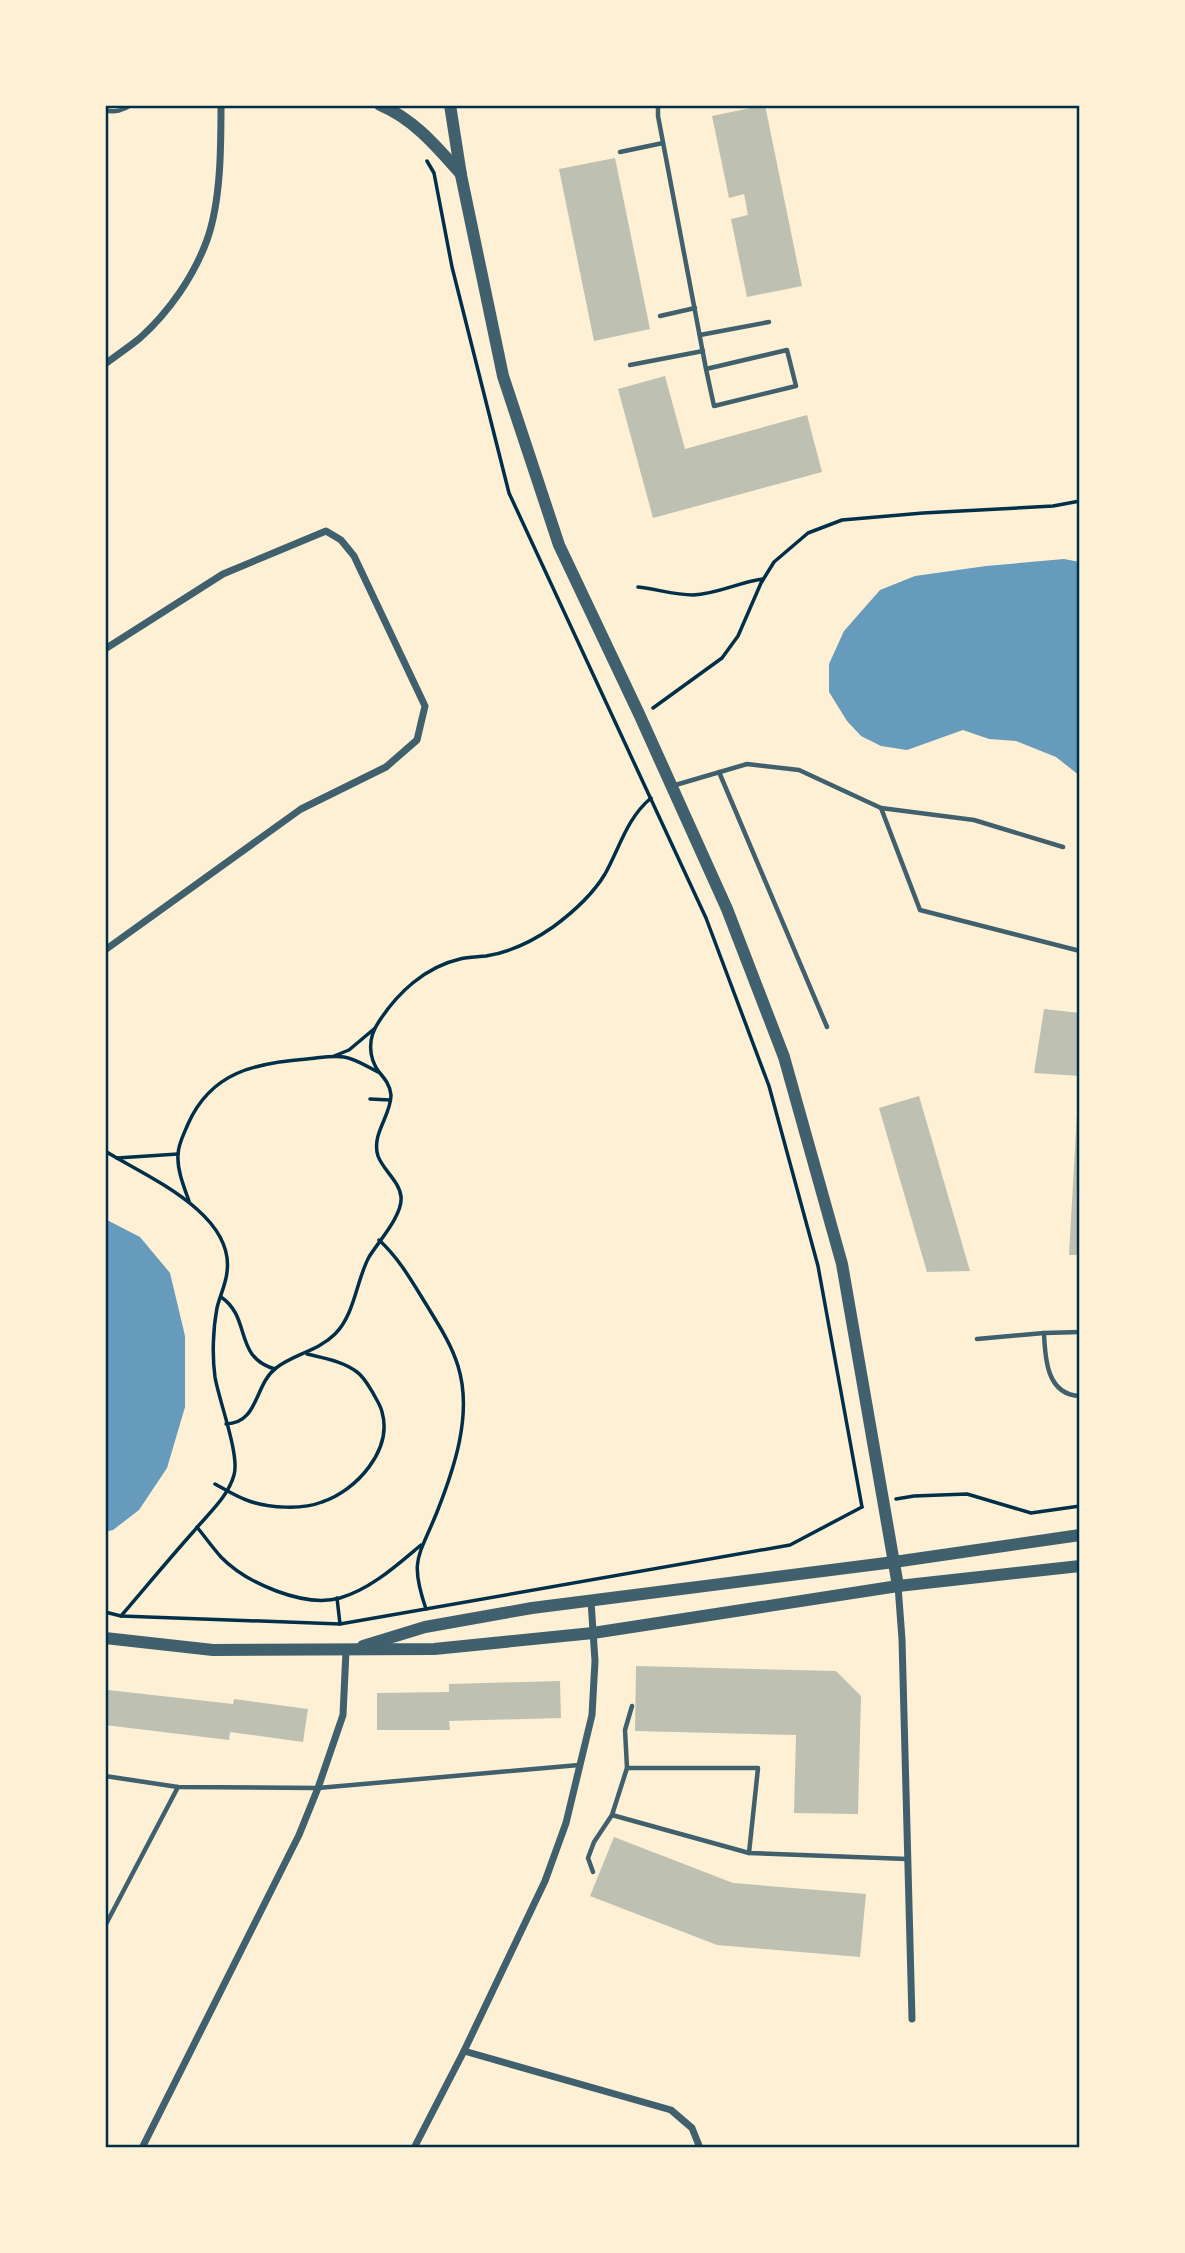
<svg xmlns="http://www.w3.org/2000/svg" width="1185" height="2253" viewBox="0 0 1185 2253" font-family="'PT Sans',sans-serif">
<rect width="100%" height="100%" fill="#fdf0d5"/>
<g fill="#669bbc">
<polygon points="1064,559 1080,562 1080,776 1056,757 1016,741 989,739 963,730 907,750 881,746 861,736 847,721 829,692 829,664 844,631 880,590 915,576 986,566"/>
<polygon points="105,1219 140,1237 170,1273 185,1336 185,1407 167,1468 139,1510 113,1530 105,1532"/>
</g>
<g fill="#bec0b2">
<polygon points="765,105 802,286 747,297 731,219 748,215 744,194 729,198 712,116"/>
<polygon points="615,158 650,329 594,341 559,169"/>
<polygon points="665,376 685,449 807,415 822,472 653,518 618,389"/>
<polygon points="1044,1009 1080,1013 1080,1076 1034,1073"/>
<polygon points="1078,1095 1080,1095 1080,1255 1069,1255"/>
<polygon points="919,1096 970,1271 927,1272 879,1108"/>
<polygon points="636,1666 836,1671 861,1696 858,1814 794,1813 796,1735 635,1731"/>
<polygon points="560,1681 561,1718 449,1721 450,1730 377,1730 377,1693 449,1692 449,1684"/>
<polygon points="108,1690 233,1704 234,1699 308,1709 303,1742 230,1732 229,1740 105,1725"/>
<polygon points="614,1837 733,1883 866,1894 860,1957 717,1945 590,1896"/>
</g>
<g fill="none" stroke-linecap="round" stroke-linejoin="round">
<g stroke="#003049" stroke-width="3.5">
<polyline points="427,161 434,173 452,267 509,493 706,918 769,1086 818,1266 862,1507"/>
<path d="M638 587C656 589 675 595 693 595 718 594 739 582 763 579"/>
<polyline points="653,708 722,658 738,636 761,583 774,562 808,533 842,520 923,513 1053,506 1080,501"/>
<polyline points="334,1056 349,1050 374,1029"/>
<polyline points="370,1099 390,1100"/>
<path d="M105 1151C145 1176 235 1213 227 1272 226 1284 220 1295 217 1308 213 1329 212 1356 215 1377 219 1401 240 1455 234 1475 228 1497 208 1514 194 1531 169 1559 145 1588 121 1616"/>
<polyline points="117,1158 178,1154"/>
<path d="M189 1201C184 1187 177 1170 178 1155 178 1144 184 1134 188 1124 211 1072 255 1063 307 1059 319 1058 332 1055 344 1057 356 1059 368 1067 378 1072"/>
<path d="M379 1240C400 1259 414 1285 429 1309 440 1327 452 1346 458 1366 473 1414 454 1469 437 1512 419 1557 409 1559 426 1609"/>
<path d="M221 1297C252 1318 233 1357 275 1369"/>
<path d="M226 1424C259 1423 254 1385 276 1368 294 1354 318 1351 335 1334 355 1314 356 1281 369 1257 378 1242 403 1215 401 1197 400 1182 383 1170 378 1156 371 1134 391 1116 391 1095 390 1085 385 1079 379 1072 368 1057 368 1038 378 1023 397 993 425 967 460 959 468 957 477 957 486 956 511 952 533 941 553 927 572 913 593 894 605 874 620 847 627 818 651 798"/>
<path d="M215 1484C226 1490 237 1497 249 1501 269 1508 302 1510 322 1502 356 1491 393 1450 382 1412 381 1406 376 1399 373 1393 368 1385 364 1377 357 1372 343 1361 323 1358 307 1354"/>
<polyline points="896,1499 914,1496 967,1494 1031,1513 1080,1506"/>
<path d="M197 1527C205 1537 213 1548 221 1557 246 1583 304 1608 340 1598 371 1589 397 1565 421 1545"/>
<polyline points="337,1598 340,1624"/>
<polyline points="105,1612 121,1616 340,1624 790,1545 862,1507"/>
</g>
<g stroke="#3f606c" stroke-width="4.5">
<polyline points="658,105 658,116 706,369 714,406 796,386 787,350 706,369"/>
<path d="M105 110C114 113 124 110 131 105"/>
<polyline points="620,152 663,143"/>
<polyline points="660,316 695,308"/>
<polyline points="700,335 769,322"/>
<polyline points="630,365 703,351"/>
<polyline points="719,772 827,1027"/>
<polyline points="672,786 747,764 799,770 881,808 920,910 1080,951"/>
<polyline points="881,808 974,820 1063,847"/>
<path d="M1080 1332 1044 1333C1045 1359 1047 1395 1080 1396"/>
<polyline points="977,1339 1044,1333"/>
<polyline points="627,1768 758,1768 749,1853"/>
<polyline points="105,1776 178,1787 318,1788 579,1765"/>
<polyline points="612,1815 749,1853 907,1859"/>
<polyline points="593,1872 588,1858 594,1842 612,1815 627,1768 625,1730 632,1706"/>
<polyline points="105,1926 178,1787"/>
</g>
<g stroke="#3f606c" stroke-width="7">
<path d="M105 364C117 355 129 347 140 338 169 312 194 276 207 240 221 201 221 146 221 105"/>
<polyline points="105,649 223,574 326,531 341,540 354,556 425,706 417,740 386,767 301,809 105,950"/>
<polyline points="898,1586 902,1639 912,2019"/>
<polyline points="464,2051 671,2110 692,2128 700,2148"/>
<polyline points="142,2148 299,1835 318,1788 343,1715 346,1651"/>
<polyline points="414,2148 464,2051 545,1881 566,1823 592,1715 595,1661 591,1601"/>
</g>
<g stroke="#3f606c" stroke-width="12">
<path d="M380 105C414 119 437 147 461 174"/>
<polyline points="450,105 461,175 503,376 559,545 640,716 727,909 784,1057 842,1264 898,1586"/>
<polyline points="105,1638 213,1650 434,1649 593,1633 898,1586 1080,1566"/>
<polyline points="363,1646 425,1627 532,1608 894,1562 1080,1535"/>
</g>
</g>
<rect width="1185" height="2253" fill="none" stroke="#fdf0d5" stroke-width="214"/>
<rect x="107" y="107" width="971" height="2039" fill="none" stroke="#003049" stroke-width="2.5"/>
</svg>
